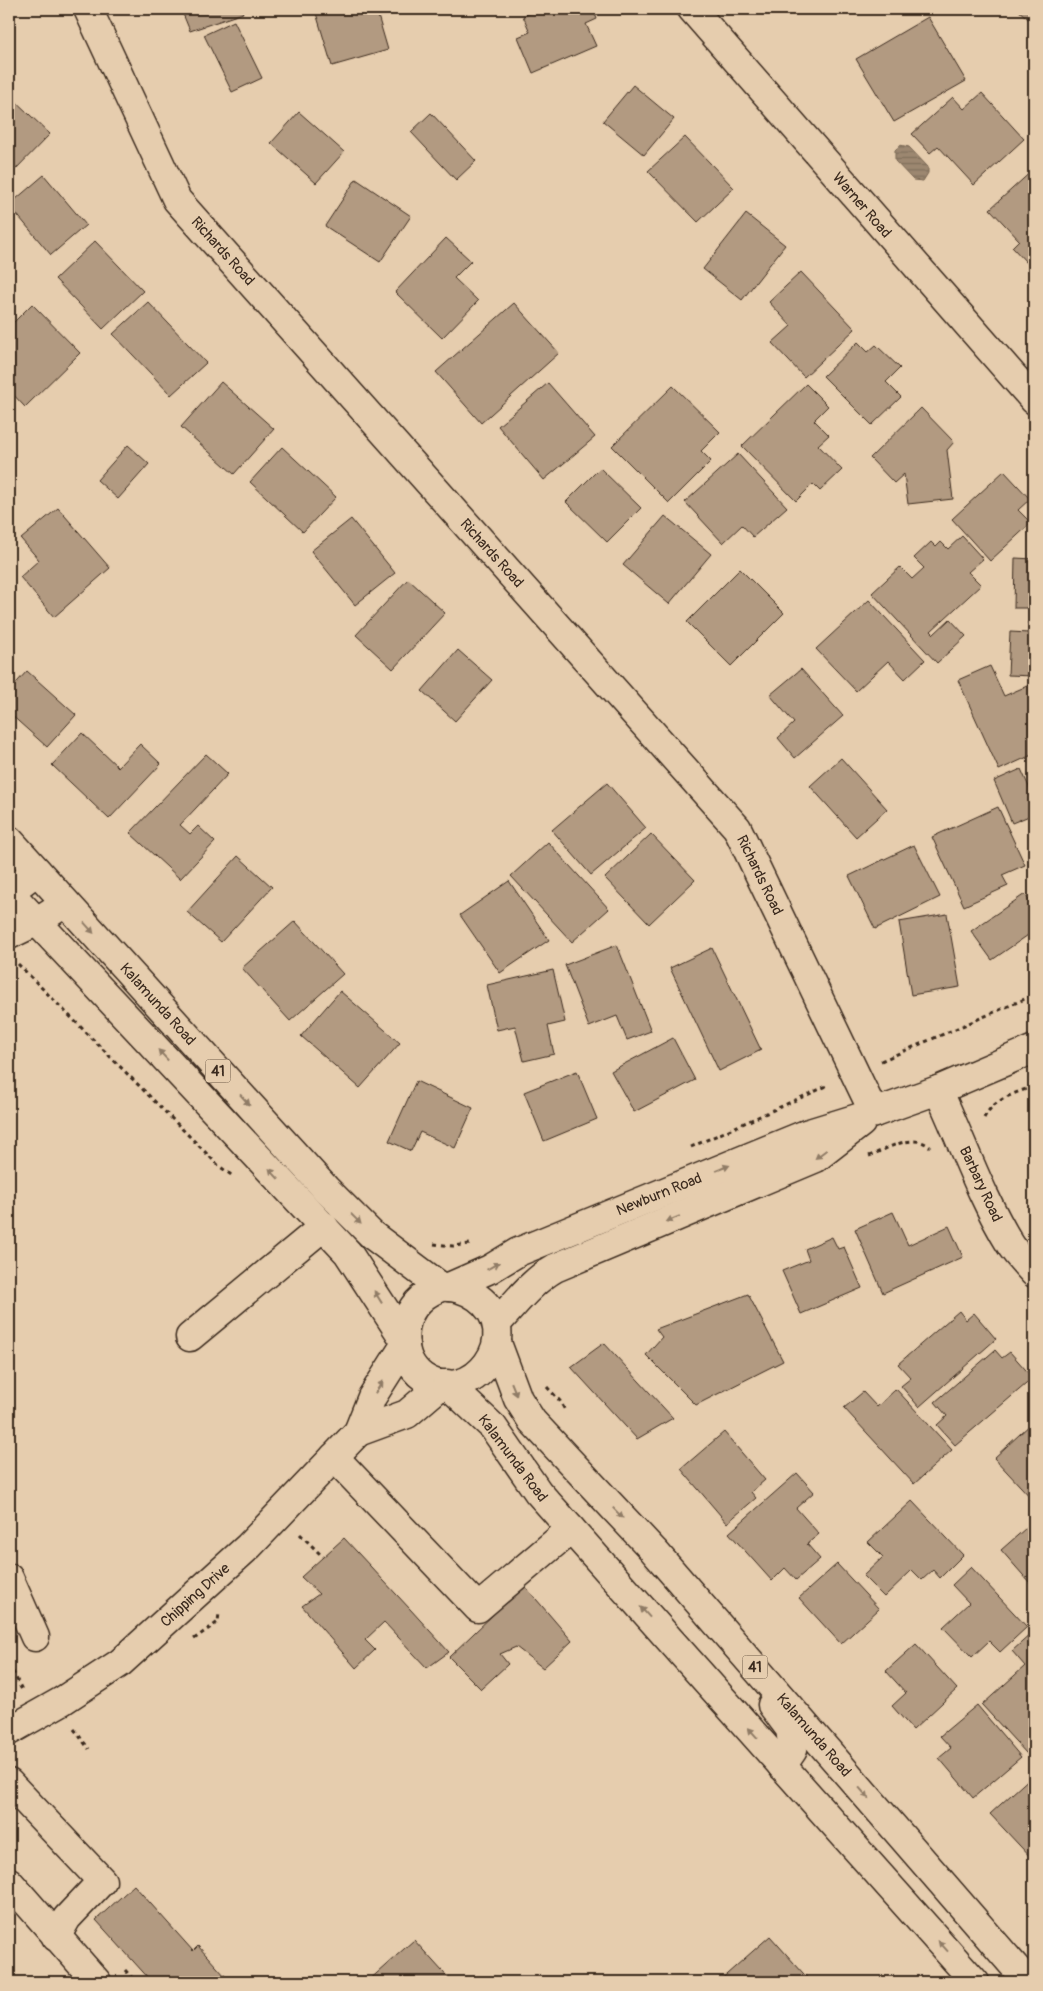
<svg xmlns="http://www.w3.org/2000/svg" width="1043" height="1991" viewBox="0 0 1043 1991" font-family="Pangolin,sans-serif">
<defs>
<pattern id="water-rules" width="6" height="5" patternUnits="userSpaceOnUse" patternTransform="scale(1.25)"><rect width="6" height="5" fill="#9c8770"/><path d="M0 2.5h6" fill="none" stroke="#806f5b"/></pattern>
</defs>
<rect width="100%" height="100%" fill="#e6cdae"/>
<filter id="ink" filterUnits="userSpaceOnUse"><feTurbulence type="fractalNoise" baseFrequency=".02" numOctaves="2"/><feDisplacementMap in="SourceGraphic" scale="10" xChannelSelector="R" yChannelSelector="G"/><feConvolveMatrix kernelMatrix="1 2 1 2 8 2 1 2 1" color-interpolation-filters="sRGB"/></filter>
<g filter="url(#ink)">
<polygon fill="url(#water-rules)" stroke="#75624f" points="900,145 909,147 928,167 928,173 923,181 913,180 895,161 895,150"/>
<g fill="#b29a81" stroke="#3b2a1e">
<polygon points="181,9 241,9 243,13 190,31"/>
<polygon points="327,9 376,9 388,50 332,66 316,13"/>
<polygon points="532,9 593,9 597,19 586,24 596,46 533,73 518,37 530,32 523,16 533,12"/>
<polygon points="1017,9 1034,9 1034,24"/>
<polygon points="928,17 966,81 894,122 856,59"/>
<polygon points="234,21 262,78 232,92 204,35"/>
<polygon points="633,85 674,119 644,155 603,121"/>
<polygon points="982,93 1024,139 974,185 938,146 930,153 912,134 953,97 964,109"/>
<polygon points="9,95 50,134 12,173 9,170"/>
<polygon points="299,112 344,152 316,183 271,143"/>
<polygon points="431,113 476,161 456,180 411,132"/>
<polygon points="685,137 734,188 698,222 648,171"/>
<polygon points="1034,169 1034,259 1028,264 1012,247 1019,240 990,209"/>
<polygon points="44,175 86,225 51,255 9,205"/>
<polygon points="356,179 411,216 380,262 325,226"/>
<polygon points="746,214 785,245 742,300 703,269"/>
<polygon points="446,238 471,261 454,278 478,301 442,338 395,292"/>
<polygon points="95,241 143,291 103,329 55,279"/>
<polygon points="801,272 855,329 804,377 772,343 791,326 769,302"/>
<polygon points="148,302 206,363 171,395 113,334"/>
<polygon points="514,303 559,353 481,423 436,372"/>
<polygon points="32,304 80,353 25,407 9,390 9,327"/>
<polygon points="858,342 868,352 876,345 900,368 886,382 901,397 872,425 823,376"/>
<polygon points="221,382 274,429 234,474 181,427"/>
<polygon points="548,383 595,437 544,480 498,426"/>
<polygon points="806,384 828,406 814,420 829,435 818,445 842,470 820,491 813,484 796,501 742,446"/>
<polygon points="673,386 720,432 701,451 711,461 669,503 612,446"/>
<polygon points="921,408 954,442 947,450 953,499 908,504 904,474 894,483 870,458"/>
<polygon points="128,445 149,464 118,499 97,480"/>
<polygon points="282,447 336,497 303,532 250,482"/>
<polygon points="738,454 787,507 753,537 742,525 723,543 685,502"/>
<polygon points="600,468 641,508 607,542 566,502"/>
<polygon points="1004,471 1030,499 1018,510 1031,523 990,561 952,519"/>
<polygon points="58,508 110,568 54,617 20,577 39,560 21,539"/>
<polygon points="665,516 711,554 669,604 623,565"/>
<polygon points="351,519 395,573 355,605 311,551"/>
<polygon points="962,536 983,559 968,572 981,585 931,631 934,634 950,619 966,636 937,663 872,593 900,567 912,579 924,568 914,558 931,542 936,547 941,542 948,549"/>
<polygon points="1015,558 1034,559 1034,608 1014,608"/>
<polygon points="740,569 784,613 731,666 687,622"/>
<polygon points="408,579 445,613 393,669 356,635"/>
<polygon points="869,600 925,660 905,679 888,661 856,691 816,649"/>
<polygon points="1029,616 1034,617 1034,676 1008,675 1010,632 1029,633"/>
<polygon points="458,650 492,680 455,721 422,691"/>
<polygon points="990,666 1004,696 1034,683 1034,754 999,770 958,680"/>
<polygon points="801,669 843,716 795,758 778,738 794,723 770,695"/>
<polygon points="27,671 76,715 47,747 9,713 9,691"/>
<polygon points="82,733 118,767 140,744 161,764 109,819 52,765"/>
<polygon points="206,754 228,774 180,825 190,834 198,826 215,842 180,879 130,833"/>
<polygon points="841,758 887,809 856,837 810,786"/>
<polygon points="1021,769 1034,798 1034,814 1012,823 994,781"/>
<polygon points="607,783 646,828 591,875 552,830"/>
<polygon points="998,807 1025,865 1002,875 1008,886 964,906 932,837"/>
<polygon points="651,834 695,880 649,924 605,878"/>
<polygon points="548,842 609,909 572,942 511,876"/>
<polygon points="914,845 940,897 875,929 849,876"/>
<polygon points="238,856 272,887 221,942 187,912"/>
<polygon points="509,881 549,940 500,973 460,915"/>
<polygon points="1025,894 1034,909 1034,931 992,960 971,931"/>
<polygon points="947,914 960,987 911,995 899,922"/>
<polygon points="295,921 343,974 290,1021 242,968"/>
<polygon points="617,945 651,1031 627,1040 617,1016 589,1027 565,965"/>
<polygon points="712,948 761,1050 719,1071 670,968"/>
<polygon points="553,970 565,1022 548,1026 554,1054 524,1061 515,1026 497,1030 487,985"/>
<polygon points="340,991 400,1043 360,1088 301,1036"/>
<polygon points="673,1038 695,1080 634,1112 611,1071"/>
<polygon points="577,1071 597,1119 544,1141 524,1092"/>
<polygon points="416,1081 473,1108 455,1148 420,1132 411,1151 389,1141"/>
<polygon points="893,1212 908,1245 949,1226 963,1257 883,1293 855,1229"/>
<polygon points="832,1237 838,1249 844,1247 862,1288 801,1314 782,1271 809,1260 805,1249"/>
<polygon points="748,1294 783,1361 696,1405 646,1355 662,1337 656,1329"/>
<polygon points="959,1311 966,1320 974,1313 996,1339 919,1407 901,1386 911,1378 898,1364"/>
<polygon points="604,1343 673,1418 637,1439 571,1367"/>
<polygon points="995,1350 1002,1358 1010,1352 1033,1378 955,1445 937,1425 947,1416 935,1402"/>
<polygon points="896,1389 952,1450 914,1484 844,1408 863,1392 877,1407"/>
<polygon points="1033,1422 1034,1423 1034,1501 994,1458"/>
<polygon points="724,1432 765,1480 751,1492 756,1498 727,1523 681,1469"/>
<polygon points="797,1473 814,1492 796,1508 819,1534 807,1544 820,1559 796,1580 785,1568 772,1581 729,1533"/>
<polygon points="912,1501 963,1555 940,1578 933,1570 922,1580 912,1570 884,1597 863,1576 883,1557 868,1542"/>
<polygon points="1034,1521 1034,1580 1030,1583 1001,1550"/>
<polygon points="344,1538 410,1609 449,1652 427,1668 384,1622 365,1640 375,1650 356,1668 302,1606 319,1594 301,1577"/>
<polygon points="837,1564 879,1609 841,1644 799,1598"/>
<polygon points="971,1567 1027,1627 1000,1652 989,1641 972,1657 943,1627 969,1603 952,1585"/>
<polygon points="524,1585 572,1641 543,1668 516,1647 500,1654 508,1664 481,1689 449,1657"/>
<polygon points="1032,1633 1034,1635 1034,1748 1027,1754 982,1705 1025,1666 1012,1651"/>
<polygon points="916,1644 957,1689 913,1730 892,1706 906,1693 886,1671"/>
<polygon points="977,1705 1021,1757 973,1798 939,1758 951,1748 940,1736"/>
<polygon points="1033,1775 1034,1775 1034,1861 990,1814"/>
<polygon points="134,1885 193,1951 198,1946 225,1976 219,1982 152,1982 96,1920"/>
<polygon points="770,1936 811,1982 718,1982"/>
<polygon points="414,1940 452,1982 367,1982"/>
</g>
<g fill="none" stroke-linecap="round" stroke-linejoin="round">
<defs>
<g id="minor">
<polyline points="88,9 177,200 737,828 874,1113"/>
<polyline points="692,9 1034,400"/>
<polyline points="9,892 37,871"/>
<polyline points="9,935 36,922 65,903"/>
<path d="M938 1090C962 1141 980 1195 1010 1244 1016 1254 1026 1264 1034 1273"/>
<polyline points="449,1287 490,1269 518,1252 806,1134 874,1113 938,1090 1034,1049"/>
<path d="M497 1323C515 1304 532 1281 555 1268L816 1158 861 1123"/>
<polyline points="190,1337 324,1226"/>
<polyline points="358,1432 407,1414 442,1384"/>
<polyline points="334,1457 478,1608 571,1529"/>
<polyline points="9,1578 35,1637"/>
<polyline points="9,1731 62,1701 120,1663 249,1546 358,1432 372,1397 405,1345"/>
<polyline points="9,1783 102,1881 67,1918 56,1937"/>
<polyline points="9,1882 97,1982"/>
</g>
<g id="major">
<polyline points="9,840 326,1189 372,1235 441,1287"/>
<polyline points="9,892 348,1253 404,1339"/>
<path d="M441 1287C454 1286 465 1289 477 1297 529 1334 471 1410 423 1377 398 1359 399 1318 421 1299 427 1293 434 1290 441 1287Z"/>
<polyline points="497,1343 518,1399 532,1421 654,1551 1028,1982"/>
<polyline points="447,1384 493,1427 538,1492 975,1982"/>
<polyline points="772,1705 790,1729 793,1750 782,1766"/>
</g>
</defs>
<use href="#minor" stroke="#3b2a1e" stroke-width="31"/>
<use href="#major" stroke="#3b2a1e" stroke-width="31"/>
<g stroke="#3b2a1e" stroke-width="3" stroke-dasharray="4 4" stroke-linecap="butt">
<polyline points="18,964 219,1166 234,1177"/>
<polyline points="881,1061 1034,995"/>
<path d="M984 1118C993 1099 1016 1093 1034 1086"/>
<polyline points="691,1147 829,1085"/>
<path d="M869 1156C887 1149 913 1132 930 1147"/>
<polyline points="434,1244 453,1246 470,1244"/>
<polyline points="547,1387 560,1401 566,1412"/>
<polyline points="300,1534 323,1557"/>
<polyline points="194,1639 218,1622 219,1613"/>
<polyline points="9,1664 22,1690"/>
<polyline points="74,1729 89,1749"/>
<polyline points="125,1970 136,1982"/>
</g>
<use href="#minor" stroke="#e6cdae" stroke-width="28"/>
<use href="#major" stroke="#e6cdae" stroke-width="28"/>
</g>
<defs><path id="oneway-solid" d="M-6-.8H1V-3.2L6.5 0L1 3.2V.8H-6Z" transform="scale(1.25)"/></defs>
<g fill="#907c66">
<use href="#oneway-solid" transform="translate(89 928) rotate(48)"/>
<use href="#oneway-solid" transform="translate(163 1055) rotate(-133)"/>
<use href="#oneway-solid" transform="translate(245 1100) rotate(48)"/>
<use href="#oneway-solid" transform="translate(821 1154) rotate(143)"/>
<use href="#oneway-solid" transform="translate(723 1168) rotate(-22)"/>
<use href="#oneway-solid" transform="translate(274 1174) rotate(-133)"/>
<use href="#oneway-solid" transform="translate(356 1219) rotate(45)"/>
<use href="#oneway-solid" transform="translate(673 1219) rotate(157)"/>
<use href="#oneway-solid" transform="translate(493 1266) rotate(-30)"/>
<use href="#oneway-solid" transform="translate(378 1297) rotate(-122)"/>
<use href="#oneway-solid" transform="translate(379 1387) rotate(-57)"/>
<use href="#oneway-solid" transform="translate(514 1389) rotate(68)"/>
<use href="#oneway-solid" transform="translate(618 1513) rotate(46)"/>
<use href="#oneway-solid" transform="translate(645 1612) rotate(-132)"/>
<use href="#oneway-solid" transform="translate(753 1733) rotate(-132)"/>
<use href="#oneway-solid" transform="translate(864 1793) rotate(49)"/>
<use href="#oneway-solid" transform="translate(943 1946) rotate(-132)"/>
</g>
</g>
<g text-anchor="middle" stroke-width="4" stroke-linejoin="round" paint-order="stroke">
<g fill="#e6cdae" stroke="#6e5b49" stroke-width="1">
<rect x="205.5" y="1059.5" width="25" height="23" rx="4"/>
<rect x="742.5" y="1655.5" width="25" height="23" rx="4"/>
</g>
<g font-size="14" font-weight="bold" fill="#3b2a1e">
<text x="218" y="1076">41</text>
<text x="755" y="1672">41</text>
</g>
<g font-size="15" fill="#3b2a1e" stroke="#e6cdae">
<text transform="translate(862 205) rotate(49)" y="5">Warner Road</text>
<text transform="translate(223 251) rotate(48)" y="5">Richards Road</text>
<text transform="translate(492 553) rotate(48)" y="5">Richards Road</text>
<text transform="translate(760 875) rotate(64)" y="5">Richards Road</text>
<text transform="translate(158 1004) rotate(48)" y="5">Kalamunda Road</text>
<text transform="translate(981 1184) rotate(65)" y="5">Barbary Road</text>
<text transform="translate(659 1194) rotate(-22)" y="5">Newburn Road</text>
<text transform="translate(513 1458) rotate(53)" y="5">Kalamunda Road</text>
<text transform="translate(195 1595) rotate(-42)" y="5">Chipping Drive</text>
<text transform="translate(814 1735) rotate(49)" y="5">Kalamunda Road</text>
</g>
</g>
<rect width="1043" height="1991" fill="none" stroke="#e6cdae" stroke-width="30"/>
<rect x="15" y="15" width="1013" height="1961" fill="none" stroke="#3b2a1e" stroke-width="2" filter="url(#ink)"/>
</svg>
